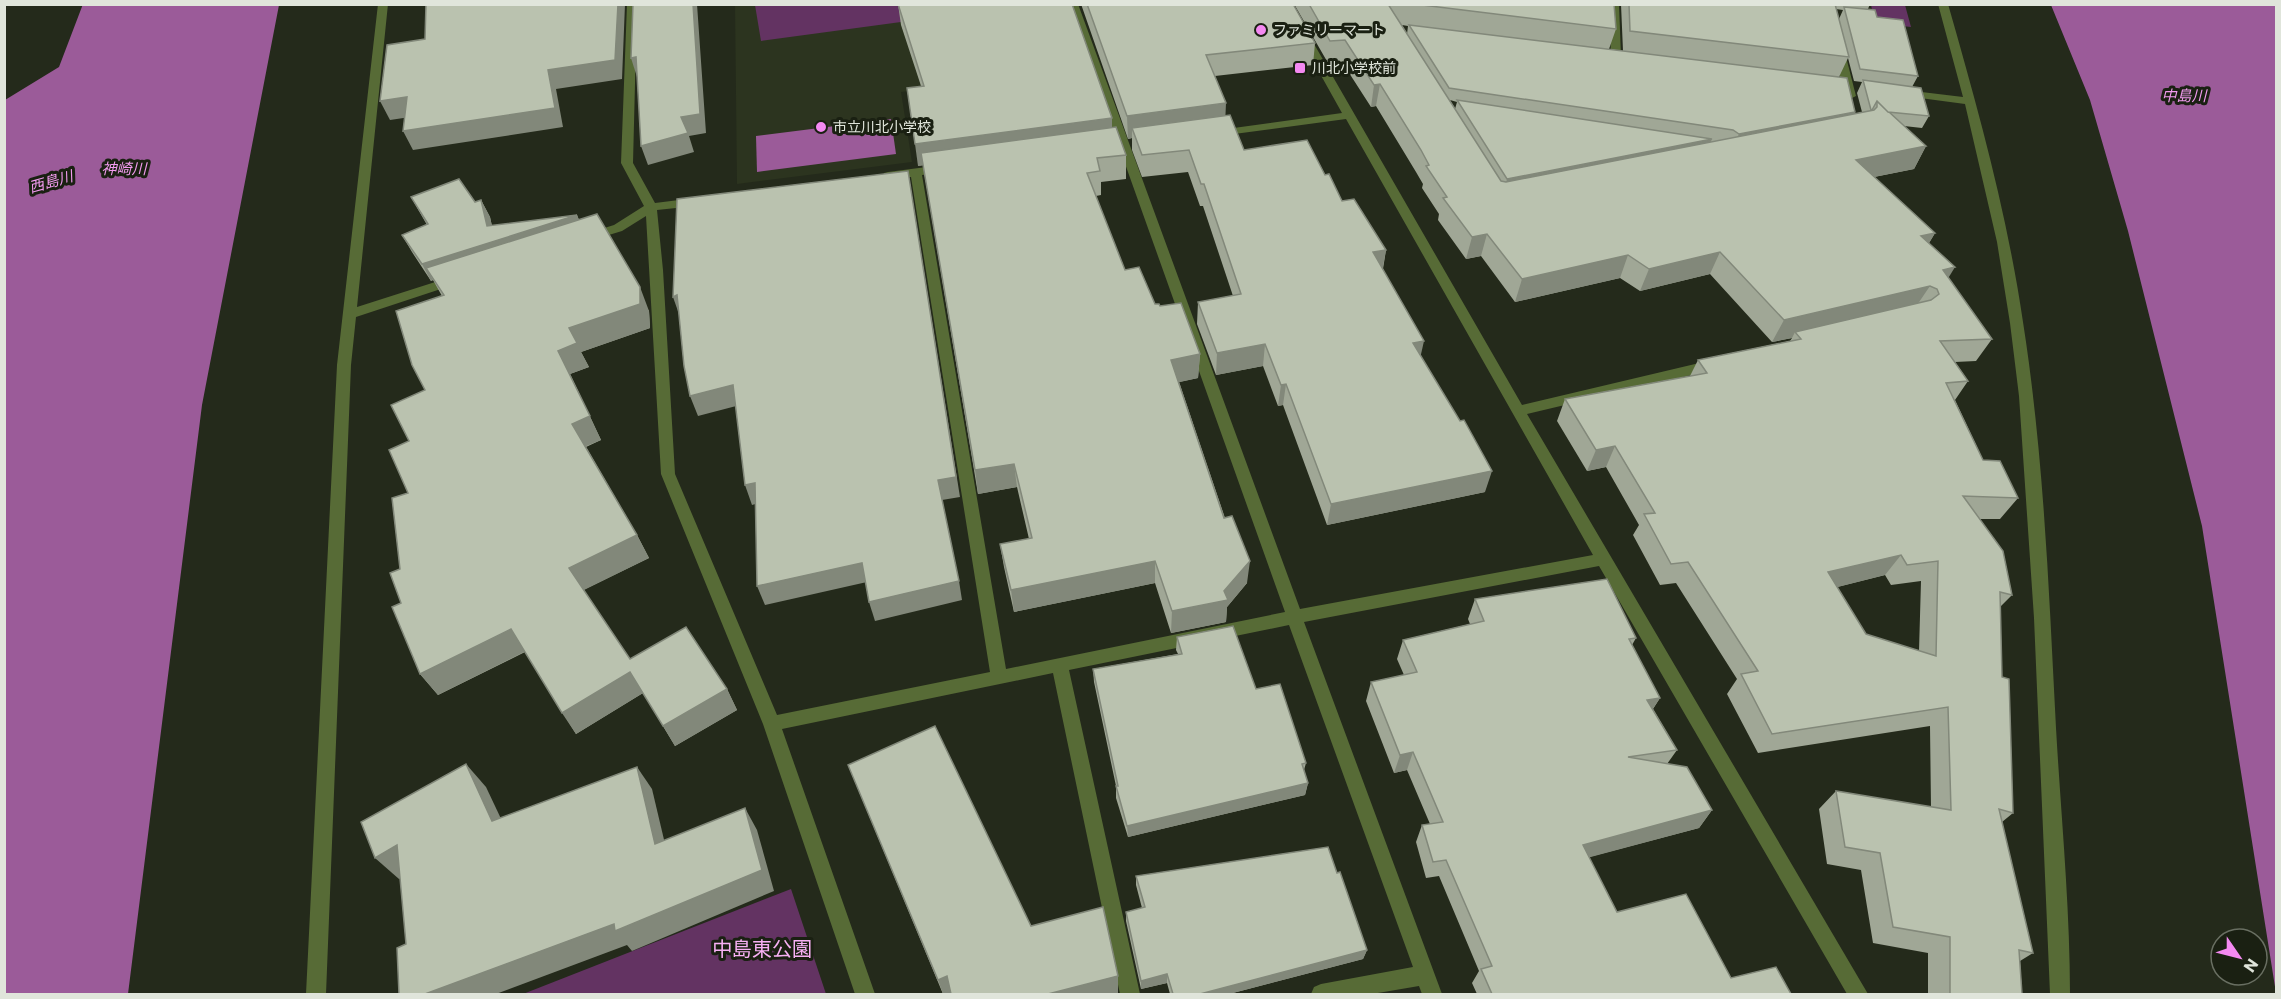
<svg xmlns="http://www.w3.org/2000/svg" width="2281" height="999" viewBox="0 0 2281 999" font-family="Commissioner,'Noto Sans JP',sans-serif">
<rect width="100%" height="100%" fill="#242a1b"/>
<polygon fill="#2c341f" points="735,5 1059,5 1081,70 901,92 912,162 737,184"/>
<g fill="#633362">
<polygon points="755,5 899,5 901,22 761,41"/>
<polygon points="1871,5 1905,5 1911,27 1875,23"/>
<polygon points="791,889 826,994 523,994"/>
</g>
<g fill="#9b5b99">
<polygon points="83,4 279,5 202,405 128,994 5,994 5,100 59,67"/>
<polygon points="2051,5 2276,5 2276,993 2202,526 2128,231 2090,100"/>
<polygon points="891,119 896,154 757,172 756,136"/>
</g>
<g fill="none" stroke-linecap="round" stroke-linejoin="round">
<g fill="#576b36" fill-rule="evenodd">
<polygon points="378,4 388,4 357,307 454,276 460,280 459,283 356,317 351,365 326,994 306,994 337,365"/>
<polygon points="627,4 637,4 633,163 655,203 695,198 701,202 695,206 657,210 663,270 675,474 777,715 990,672 911,177 884,179 884,173 888,172 942,165 948,169 942,173 922,175 1006,669 1285,612 1068,4 1078,4 1300,609 1593,555 1346,119 1219,136 1213,133 1219,130 1342,113 1281,4 1291,4 1522,405 1712,360 1719,365 1712,370 1527,414 1868,994 1847,994 1599,566 1304,622 1442,994 1422,994 1419,986 1372,994 1311,994 1314,987 1321,984 1413,967 1289,625 1069,670 1140,994 1120,994 1053,673 782,729 875,994 855,994 763,724 661,474 646,216 622,231 589,241 583,237 585,234 614,225 644,206 621,163"/>
<polygon points="1609,4 1619,4 1621,56 1616,59 1611,56"/>
<path d="M1938 4H1948C1978 109 2007 213 2023 322 2044 456 2049 593 2056 728 2061 816 2070 906 2070 994H2050L2034 618 2019 396 2010 323 1997 242 1965 104 1905 96 1899 93 1905 90 1963 97Z"/>
<polygon points="1839,46 1844,49 1856,96 1850,99 1844,96 1834,49"/>
</g>
</g>
<g fill="#a0a796" fill-rule="evenodd">
<polygon points="898,4 1112,118 1112,128 1126,155 1126,179 1101,182 1101,195 1096,196 1125,270 1155,304 1160,306 1200,354 1198,378 1179,382 1247,583 1227,607 1226,622 1171,633 1155,583 1014,612 1004,567 1000,544 1029,539 1017,487 978,494 923,165 918,166 921,86 901,25"/>
<polygon points="1081,4 1293,4 1315,43 1313,65 1215,76 1225,116 1244,150 1325,175 1342,201 1386,250 1383,269 1421,356 1485,492 1327,525 1283,405 1278,406 1263,366 1216,375 1197,324 1198,302 1233,296 1203,206 1200,206 1188,172 1142,177 1132,150 1132,138 1128,139"/>
<path d="M1294 4H1614L1616 29 1609 49 1623 51 1621 4H1870L1868 9 1877 17 1918 76 1912 87 1929 116 1922 128 1904 126 1926 146 1914 169 1874 177 1935 233 1929 243 1948 277 1992 339 1976 361 1955 362 1968 381 1955 400 1983 460 2018 498 2000 519H1979L2012 595 2000 607 2002 677 2013 813 2002 822 2033 953 2020 961 2022 994H1928V953L1873 943 1861 870 1827 864 1819 809 1836 791 1931 807 1930 726 1758 753 1727 694 1737 679 1676 583 1660 585 1633 535 1639 525 1606 467 1587 471 1557 421 1565 399 1690 376 1698 360 1790 341 1792 338 1772 342 1710 274 1640 291 1620 278 1515 302 1481 256 1466 259 1438 220 1439 214 1422 188 1423 184 1416 172 1376 106 1371 107 1342 62 1328 63ZM1836 9 1843 10 1839 19ZM1402 25 1408 26 1407 34ZM1848 58 1854 81 1862 82 1857 93 1862 112 1854 114 1855 112 1839 77ZM1450 100 1457 102 1455 109ZM1885 575 1891 585 1921 581 1919 651 1866 634 1837 587Z"/>
<polygon points="411,197 475,202 481,200 490,217 492,226 577,215 579,220 649,311 650,328 581,352 589,367 570,374 601,440 586,447 637,535 649,558 583,590 630,659 727,689 737,710 675,746 643,693 576,734 525,652 438,695 420,674 401,603 400,569 408,493 409,441 425,390 442,296 433,280 431,281 412,252 402,235 427,225"/>
<polygon points="1475,599 1636,638 1632,645 1660,698 1653,709 1677,750 1667,764 1712,810 1699,828 1589,857 1617,912 1731,978 1791,994 1477,994 1472,983 1479,971 1439,876 1426,878 1416,842 1422,825 1430,824 1407,770 1394,773 1366,701 1371,682 1404,675 1397,659 1403,640 1470,624 1468,619"/>
<polygon points="1177,637 1256,689 1306,763 1304,770 1308,783 1305,795 1128,837 1116,798 1116,786 1094,682 1093,669 1178,654 1176,650"/>
<polygon points="848,765 1031,926 1118,994 943,994"/>
<polygon points="1337,873 1367,950 1363,959 1229,994 1170,994 1167,983 1141,989 1126,921 1126,912 1142,908 1136,885 1136,876"/>
</g>
<g fill="#82887a">
<polygon points="618,4 625,4 622,79 556,89 563,127 413,150 403,131"/>
<polygon points="693,4 697,4 706,133 689,136 694,152 648,165 641,146 681,117"/>
<polygon points="636,57 637,77 631,58"/>
<polygon points="1380,84 1376,106 1371,107 1374,85"/>
<polygon points="407,97 417,116 390,120 380,101"/>
<polygon points="1226,103 1225,126 1132,128 1132,138 1128,139 1127,116"/>
<polygon points="1855,112 1849,124 1733,147 1739,134"/>
<polygon points="1112,118 1112,140 918,166 915,144"/>
<polygon points="1712,139 1707,151 1504,191 1507,179"/>
<polygon points="1926,146 1914,169 1844,183 1856,160"/>
<polygon points="908,171 960,497 942,500 938,480"/>
<polygon points="481,200 490,217 495,241 577,215 584,232 426,268 433,280 431,281 422,264 487,226"/>
<polygon points="1935,233 1922,255 1921,236"/>
<polygon points="1487,234 1481,256 1466,259 1472,237"/>
<polygon points="1386,250 1382,272 1373,252"/>
<polygon points="1720,252 1710,274 1640,291 1649,269"/>
<polygon points="1628,255 1620,278 1515,302 1522,279"/>
<polygon points="1955,267 1941,290 1943,270"/>
<polygon points="1930,286 1915,308 1795,332 1792,338 1772,342 1784,320"/>
<polygon points="640,287 649,311 650,328 581,352 589,367 570,374 601,440 584,447 572,424 558,351 569,328"/>
<polygon points="677,295 680,317 673,297"/>
<polygon points="1424,341 1419,363 1413,343"/>
<polygon points="1265,344 1263,366 1216,375 1217,353"/>
<polygon points="1200,354 1198,378 1171,384 1171,360"/>
<polygon points="1286,384 1283,405 1278,406 1281,385"/>
<polygon points="733,385 740,405 698,416 690,396"/>
<polygon points="1615,446 1606,467 1587,471 1596,450"/>
<polygon points="1014,464 1017,487 978,494 975,470"/>
<polygon points="1492,471 1485,492 1327,525 1331,504"/>
<polygon points="755,483 762,502 752,505 745,485"/>
<polygon points="637,535 649,558 582,591 569,568"/>
<polygon points="1901,555 1885,575 1814,593 1828,572"/>
<polygon points="1155,561 1155,583 1014,612 1011,590"/>
<polygon points="1250,561 1247,583 1227,607 1226,622 1171,633 1172,611 1224,591"/>
<polygon points="862,563 867,582 765,605 757,586"/>
<polygon points="959,581 962,600 875,621 869,602"/>
<polygon points="511,629 526,651 438,695 420,674"/>
<polygon points="630,672 643,693 576,734 562,713"/>
<polygon points="727,689 737,710 675,746 663,726"/>
<polygon points="1660,698 1648,716 1647,700"/>
<polygon points="1413,752 1407,770 1394,773 1400,755"/>
<polygon points="466,764 486,787 512,842 492,821"/>
<polygon points="637,767 652,789 670,865 655,844"/>
<polygon points="1308,783 1305,795 1128,837 1127,826"/>
<polygon points="745,808 757,830 774,891 632,951 627,945 496,994 425,994"/>
<polygon points="1712,810 1699,828 1572,862 1583,845"/>
<polygon points="397,845 421,867 399,879 375,858"/>
<polygon points="1367,950 1363,959 1229,994 1200,994"/>
<polygon points="1167,974 1167,983 1141,989 1141,981"/>
<polygon points="947,976 954,994 943,994 938,980"/>
<polygon points="1118,976 1118,994 1048,994"/>
</g>
<g fill="#bac2af" stroke="#82887a" stroke-width="1.5" fill-rule="evenodd">
<polygon points="426,4 618,4 615,60 548,70 555,108 403,131 407,97 380,101 387,45 425,39"/>
<polygon points="633,4 693,4 700,114 681,117 688,133 641,146 636,57 631,58"/>
<polygon points="898,4 1072,4 1112,118 915,144 907,88 924,86"/>
<polygon points="1087,4 1293,4 1315,43 1206,55 1226,103 1127,116"/>
<path d="M1309 4H1388L1501 181 1506 182 1874 110 1877 107V101L1926 146 1856 160 1935 233 1921 236 1955 267 1943 270 1992 339 1940 341 1968 381 1946 383 1983 460 2000 461 2018 498 1963 496 2003 551 2012 595 2000 592 2002 677 2009 679 2013 813 1999 809 2033 953 2019 950 2022 994H1950V937L1893 927 1880 853 1845 847 1836 791 1951 810 1948 707 1772 734 1741 674 1758 671 1688 562 1671 564 1644 514 1655 513 1615 446 1596 450 1565 399 1707 373 1698 360 1801 339 1795 332 1931 300 1939 294 1937 289 1930 286 1784 320 1720 252 1649 269 1628 255 1522 279 1487 234 1472 237 1443 198 1447 197 1426 166 1429 165 1421 150 1380 84 1374 85 1345 40 1330 41ZM1901 555 1907 565 1938 561 1936 656 1866 634 1828 572Z"/>
<polygon points="1414,4 1614,4 1616,29"/>
<polygon points="1629,4 1835,4 1849,57 1630,31"/>
<polygon points="1844,7 1875,10 1877,17 1903,20 1918,76 1860,69"/>
<polygon points="1409,25 1847,78 1855,112 1739,134 1733,130 1449,88"/>
<polygon points="1863,80 1921,88 1929,116 1888,112 1877,101 1872,110 1871,110"/>
<polygon points="1457,100 1712,139 1507,179"/>
<polygon points="1230,115 1244,150 1307,140 1325,175 1329,174 1342,201 1354,199 1386,250 1373,252 1424,341 1413,343 1460,421 1464,420 1492,471 1331,504 1286,384 1281,385 1265,344 1217,353 1198,302 1241,294 1204,184 1201,184 1189,150 1142,155 1132,128"/>
<polygon points="1116,127 1126,155 1097,158 1100,171 1087,173 1125,270 1139,267 1155,304 1159,304 1160,306 1181,303 1200,354 1171,360 1224,518 1232,516 1250,561 1224,591 1228,600 1172,611 1155,561 1011,590 1000,544 1032,538 1014,464 975,470 921,153"/>
<polygon points="908,171 956,477 938,480 959,581 869,602 862,563 757,586 755,483 745,485 733,385 690,396 684,366 677,295 673,297 677,199"/>
<polygon points="459,179 475,202 481,200 487,226 577,215 422,264 402,235 428,224 411,197"/>
<polygon points="597,214 640,287 640,304 569,328 577,343 558,351 590,416 572,424 637,535 569,568 630,659 686,627 727,689 663,726 630,672 562,713 511,629 420,674 392,607 401,603 390,573 400,569 392,498 408,493 389,450 409,441 391,405 425,390 412,365 396,311 444,295 426,268"/>
<polygon points="1607,579 1636,638 1629,639 1660,698 1647,700 1677,750 1628,757 1687,767 1712,810 1583,845 1617,912 1686,894 1731,978 1776,967 1791,994 1492,994 1481,969 1492,966 1446,860 1433,862 1422,825 1443,822 1413,752 1400,755 1371,682 1417,672 1403,640 1484,621 1475,599"/>
<polygon points="1233,626 1256,689 1280,684 1306,763 1302,764 1308,783 1127,826 1116,786 1118,786 1093,669 1182,654 1177,637"/>
<polygon points="935,726 1031,926 1103,907 1118,976 1048,994 951,994 947,976 938,980 848,765"/>
<polygon points="466,764 492,821 637,767 655,844 745,808 762,870 615,931 614,924 425,994 399,994 397,948 406,944 397,845 375,858 361,822"/>
<polygon points="1328,847 1337,873 1340,872 1367,950 1200,994 1173,994 1167,974 1141,981 1126,912 1145,907 1136,876"/>
</g>
<g fill="#f489f1" stroke="#1a2012" stroke-width="2">
<circle cx="1261" cy="30" r="6"/>
<rect x="1294" y="62" width="12" height="12" rx="3"/>
<circle cx="821" cy="127" r="6"/>
</g>
<g text-anchor="middle" stroke-width="6" stroke-linejoin="round" paint-order="stroke">
<g font-size="14" fill="#e0e5db" stroke="#1a2012" text-anchor="start">
<text x="1273" y="35">ファミリーマート</text>
<text x="1312" y="73">川北小学校前</text>
<text x="833" y="132">市立川北小学校</text>
</g>
<g font-size="15" font-style="italic" fill="#f19aee" stroke="#1a2012">
<text x="2184" y="101">中島川</text>
<text x="124" y="174">神崎川</text>
<text transform="translate(51 182) rotate(-16)" y="5">西島川</text>
</g>
<g font-size="20" fill="#f7b0f4" stroke="#1a2012">
<text x="762" y="956">中島東公園</text>
</g>
</g>
<rect width="2281" height="999" fill="none" stroke="#e0e5db" stroke-width="12"/>
<g transform="translate(2239 957) rotate(125)"><circle r="28" fill="#1a2012" stroke="#696f62" stroke-width="1.5"/>
<path d="M0-4.5L10 22L0 15L-10 22Z" fill="#f489f1"/>
<text y="-9" font-size="16" font-weight="bold" text-anchor="middle" fill="#e0e5db">N</text>
</g>
</svg>
